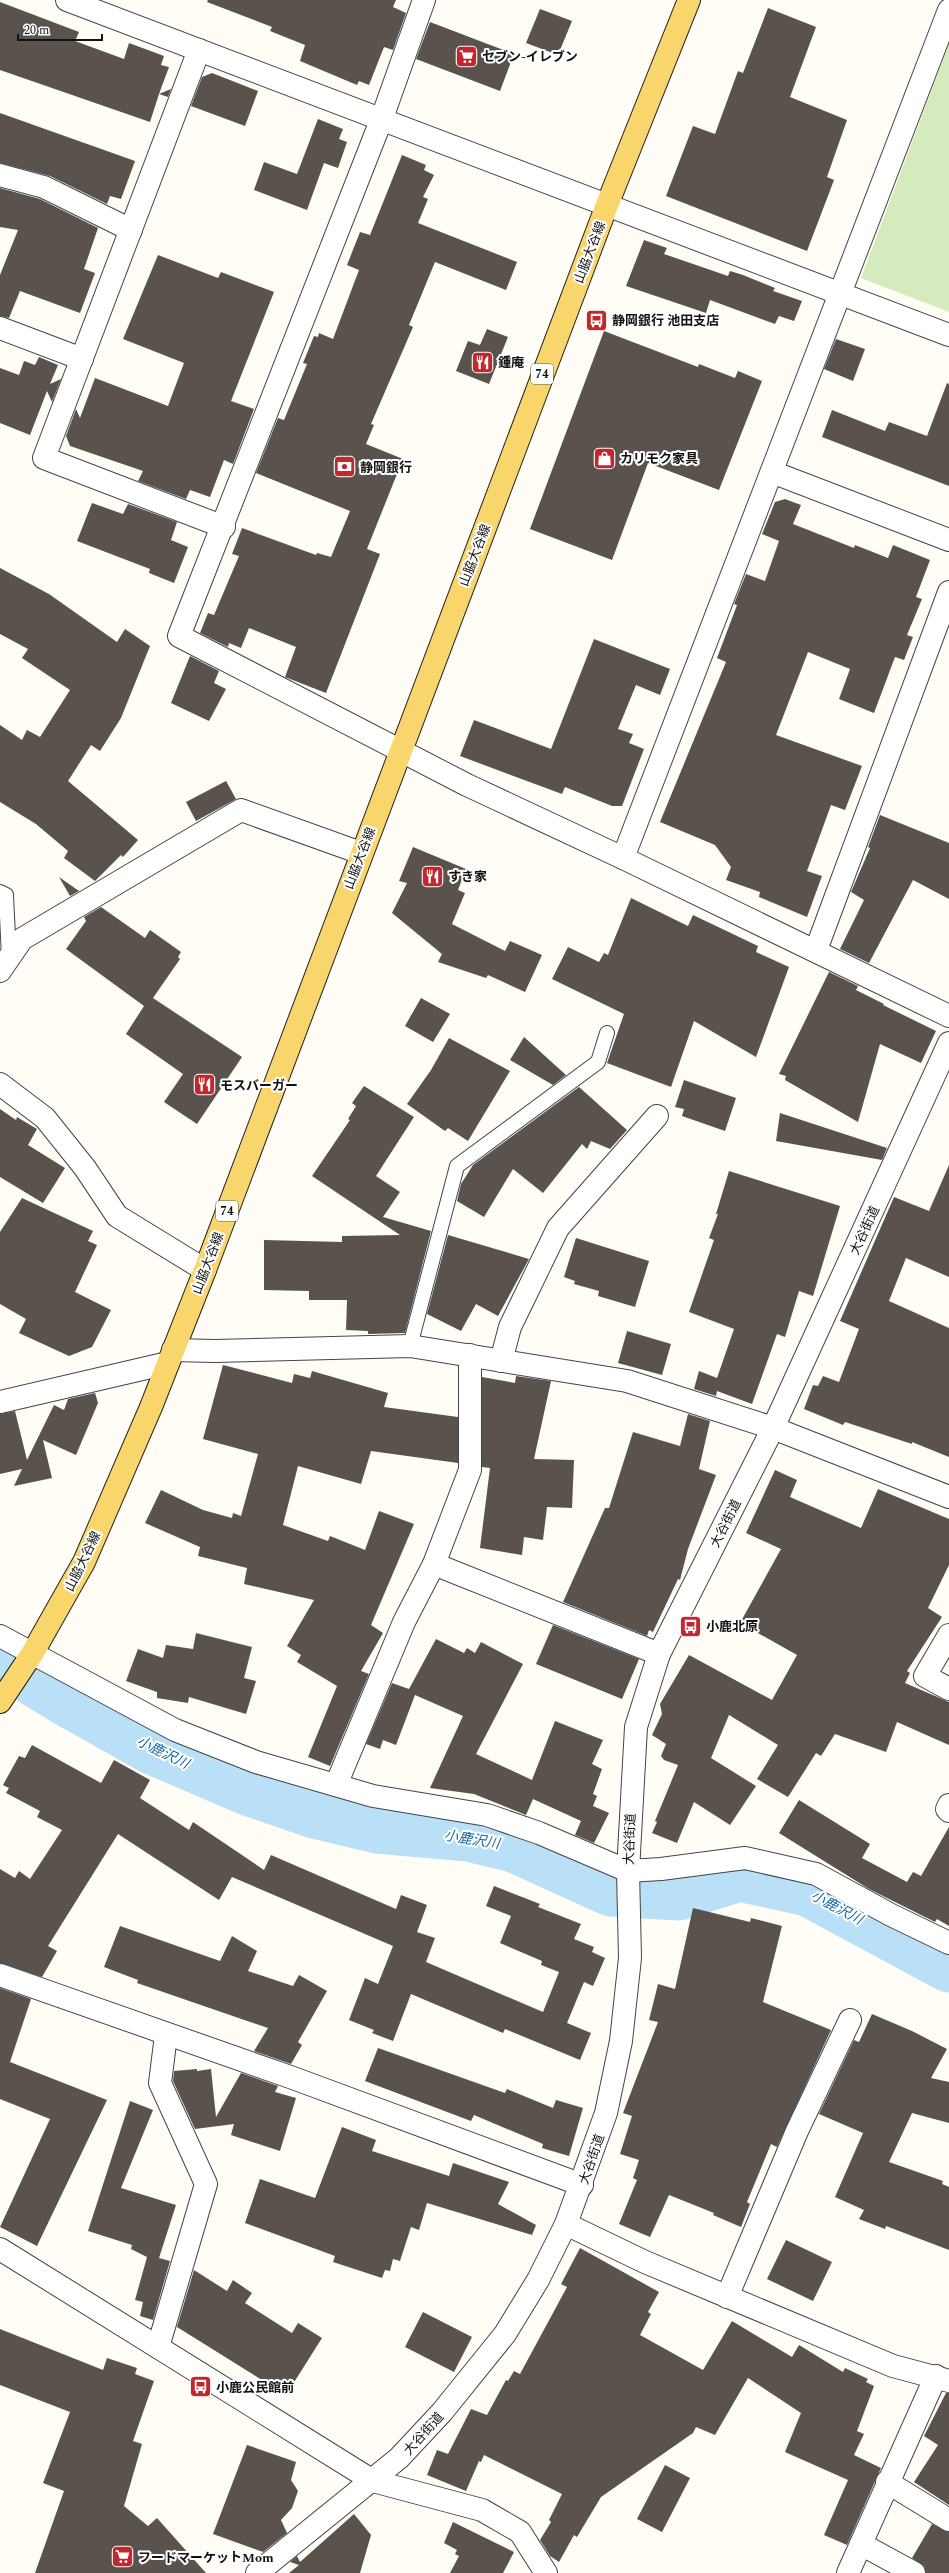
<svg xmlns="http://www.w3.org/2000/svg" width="949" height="2573" viewBox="0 0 949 2573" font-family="Spectral,'Noto Sans JP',serif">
<rect width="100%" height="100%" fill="#fffdf5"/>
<polygon fill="#d5ebbd" points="949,44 949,312 861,278"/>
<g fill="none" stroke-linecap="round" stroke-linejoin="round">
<polyline stroke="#b9e0f7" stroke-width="51" points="0,1660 65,1700 152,1749 250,1791 314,1813 377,1828 468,1836 514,1847 611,1891 679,1895 740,1876 808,1891 949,1967"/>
</g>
<g fill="#5a524d">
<polygon points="208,0 396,0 393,7 406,13 393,50 384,47 369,85 359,81 357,85 300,61 305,45 270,31 272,27 207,2"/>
<polygon points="0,2 79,32 75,41 124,59 129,43 164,56 161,65 169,67 159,94 171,89 168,97 159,94 150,122 0,70"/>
<polygon points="768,8 816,27 790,97 847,120 827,177 834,180 807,251 666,196 693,126 715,134 738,71 743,73"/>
<polygon points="540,9 572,21 558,55 526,43"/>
<polygon points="430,22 514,54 500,91 416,59"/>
<polygon points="212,73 258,91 245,126 191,106 202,77"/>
<polygon points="0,113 135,161 121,199 110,196 107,204 50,176 0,163"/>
<polygon points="318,119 343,129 339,139 347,142 338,168 324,163 307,210 254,190 264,162 297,174"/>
<polygon points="402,155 426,165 424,170 434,175 423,197 428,199 418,223 517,262 506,290 435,262 409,325 413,327 371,424 374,425 366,444 403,459 367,549 380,554 326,693 285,677 296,647 249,628 241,648 229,643 228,647 200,633 208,613 214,615 239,556 232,554 242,528 316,555 317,553 331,557 350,511 256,473 278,418 284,420 307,364 303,363 314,336 318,337 319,333 333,339 359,270 347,265 360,232 370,235"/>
<polygon points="0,188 40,199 98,228 84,269 95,273 80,313 20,291 9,318 0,316 0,275 18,230 0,227"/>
<polygon points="644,240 667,248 664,254 728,276 730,271 743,275 775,288 773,291 802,301 794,321 779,316 775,324 710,300 706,313 626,286"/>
<polygon points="158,255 218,278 221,272 274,292 231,401 254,409 233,464 224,460 210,497 190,490 186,499 138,481 143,471 70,446 66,436 76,409 80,418 95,378 168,406 184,363 123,339"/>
<polygon points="487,329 508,337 489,384 456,371 468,341 480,345"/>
<polygon points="604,331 698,367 699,364 735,378 738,371 762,381 719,490 648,463 612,560 530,529"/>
<polygon points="836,339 865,349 853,381 824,369"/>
<polygon points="39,357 58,365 50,384 61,379 52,402 47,391 30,435 0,423 0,368 19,375 24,361 35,365"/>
<polygon points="947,383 949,384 949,486 822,437 832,410 885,431 889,422 927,436"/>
<polygon points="785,499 801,505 793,524 854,548 855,545 888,558 893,545 930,560 916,597 922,599 907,635 913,637 904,660 895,657 874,713 839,699 850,669 808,652 776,735 862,766 845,810 831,805 807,871 822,876 807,917 759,897 760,892 726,880 731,867 715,845 660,822 726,662 717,658 737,605 734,604 746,574 765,581 779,541 762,534 775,502"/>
<polygon points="92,503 123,514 128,504 177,522 171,540 188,547 174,583 149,573 150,569 77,541"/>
<polygon points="0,568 49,594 117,642 125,629 150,646 121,718 100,751 91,745 68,781 138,840 123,857 121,855 95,881 64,858 68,851 36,824 0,802 0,725 22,740 27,730 40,737 70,690 22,658 28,649 0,634"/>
<polygon points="594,639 670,669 660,695 636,685 618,729 633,734 629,743 644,749 622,806 612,806 565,787 562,794 460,756 474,720 551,749"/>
<polygon points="190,656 219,671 214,683 226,689 209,721 171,703"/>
<polygon points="226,781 236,799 196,821 186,802"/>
<polygon points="880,815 949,843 949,899 913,880 869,963 840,949 864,900 851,892 870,848 868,847"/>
<polygon points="413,847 466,869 458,890 465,893 452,924 505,951 510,941 542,955 525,992 488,975 486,978 438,962 442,954 392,913 407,883 399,881"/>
<polygon points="59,877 79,891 70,896"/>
<polygon points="631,898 688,926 693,915 758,946 756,952 789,967 756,1057 694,1021 671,1087 607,1063 624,1014 552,979 568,947 599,962 604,953 608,955"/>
<polygon points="101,907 145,938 150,930 181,952 178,957 180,959 153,998 242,1057 197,1124 164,1102 183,1074 126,1034 144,1006 66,949 86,921 84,917"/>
<polygon points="829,972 858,986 856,990 884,1004 883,1005 936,1031 921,1063 880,1044 858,1122 785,1080 786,1076 779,1074"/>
<polygon points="421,998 450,1014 433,1042 405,1026"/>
<polygon points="524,1037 566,1075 553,1085 510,1060"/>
<polygon points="449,1038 510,1071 468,1141 448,1128 445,1131 407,1104 431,1070"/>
<polygon points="684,1080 736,1098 725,1131 682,1116 684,1109 675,1107"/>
<polygon points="364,1086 414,1117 376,1176 400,1192 383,1217 431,1231 405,1333 368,1334 368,1331 346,1330 347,1300 309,1300 309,1291 264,1290 264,1240 342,1242 342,1236 400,1235 312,1176 350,1120 348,1119 356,1106 352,1103"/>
<polygon points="579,1087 627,1130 610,1149 591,1141 587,1149 582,1144 543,1193 513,1169 484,1217 457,1201 461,1184 473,1165"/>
<polygon points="0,1109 16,1120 17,1117 37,1129 28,1145 65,1168 43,1203 0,1177"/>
<polygon points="780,1113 887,1148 882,1160 776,1141"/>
<polygon points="949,1165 949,1277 906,1258 889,1301 949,1328 949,1457 912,1442 912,1444 845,1422 843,1425 804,1409 813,1385 818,1386 823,1376 839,1382 859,1329 840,1321 894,1197 929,1211"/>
<polygon points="729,1171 840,1206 813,1296 799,1291 785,1337 777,1334 752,1404 717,1391 716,1396 694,1389 699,1371 717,1378 734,1329 689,1312 714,1240 709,1238 718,1214 716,1214"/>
<polygon points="22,1198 93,1231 88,1241 97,1245 75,1292 111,1310 92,1347 69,1356 19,1333 26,1319 0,1304 0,1232"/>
<polygon points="448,1235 529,1259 498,1316 476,1304 461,1331 427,1314"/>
<polygon points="576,1238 649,1261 635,1307 598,1296 599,1291 574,1284 575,1281 564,1277"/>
<polygon points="627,1331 671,1344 662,1375 618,1363"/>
<polygon points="223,1365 292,1383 294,1374 310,1378 312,1371 388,1393 384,1407 458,1417 458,1463 371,1451 361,1484 298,1466 283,1525 328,1541 330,1536 365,1550 379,1511 414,1524 371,1625 383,1633 361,1671 369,1674 330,1766 308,1757 337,1686 297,1662 301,1655 287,1646 314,1600 244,1584 247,1568 198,1556 200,1547 145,1523 161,1490 203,1510 232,1518 233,1513 241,1516 258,1454 203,1439"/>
<polygon points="516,1376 551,1381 534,1459 574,1460 572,1508 547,1507 543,1540 524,1537 522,1555 480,1548 490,1468 482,1467 482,1377 515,1383"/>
<polygon points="95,1393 98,1403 76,1455 43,1440 52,1478 14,1486 22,1469 0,1474 0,1414 15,1411 27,1460 54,1405 64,1410 68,1399"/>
<polygon points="688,1414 710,1421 699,1469 716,1475 688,1549 680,1580 678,1579 653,1632 649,1630 647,1636 563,1602 605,1508 609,1508 633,1432 680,1446"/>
<polygon points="775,1470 797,1480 790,1497 861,1528 878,1489 949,1519 949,1565 928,1608 942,1617 907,1671 910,1673 905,1683 949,1702 949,1745 897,1722 886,1752 835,1734 821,1756 816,1753 788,1797 757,1779 778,1745 729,1715 711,1758 756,1786 730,1825 694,1802 677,1843 652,1833 657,1822 655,1821 678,1765 664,1760 661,1756 666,1744 652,1735 662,1714 660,1704 689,1655 772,1700 797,1655 740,1623 781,1549 746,1533"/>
<polygon points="553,1625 639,1659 622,1699 536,1664"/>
<polygon points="196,1633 252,1647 244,1678 256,1681 246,1714 189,1697 188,1703 157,1698 157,1692 126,1681 138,1649 163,1658 166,1645 193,1649"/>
<polygon points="436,1639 464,1653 467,1648 475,1653 481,1642 523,1664 476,1754 532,1780 555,1721 603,1740 592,1764 602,1769 593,1794 597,1796 593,1806 609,1813 594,1843 575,1835 581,1821 533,1799 526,1815 474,1794 430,1788 463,1716 415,1695 396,1745 383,1740 380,1749 366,1744 392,1683 409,1689"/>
<polygon points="32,1745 101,1783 114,1760 150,1780 140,1798 189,1830 193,1822 264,1870 271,1855 396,1909 401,1895 427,1905 417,1932 435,1938 426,1962 543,2012 559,1972 541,1965 542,1961 500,1943 511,1916 486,1906 494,1886 540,1904 538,1907 581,1924 574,1939 594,1947 592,1952 605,1958 593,1986 584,1982 567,2023 591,2033 580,2060 505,2029 503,2033 411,1994 393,2041 372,2033 374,2030 349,2020 365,1978 378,1984 393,1946 232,1877 219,1900 118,1834 48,1946 57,1951 42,1977 0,1963 0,1869 15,1878 19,1871 30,1879 62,1830 37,1817 40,1811 6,1793 9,1788 3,1785 19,1756 25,1758"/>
<polygon points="799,1800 870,1844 862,1858 907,1882 913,1872 921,1876 949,1827 949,1926 937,1919 935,1922 869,1889 779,1833"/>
<polygon points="693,1908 750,1922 751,1918 782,1926 763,2002 831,2030 777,2147 771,2144 747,2202 750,2204 741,2227 713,2215 714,2213 669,2195 650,2237 619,2224 637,2180 633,2178 639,2160 620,2154 632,2116 623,2113 658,2022 649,2020 658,1984 675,1989"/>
<polygon points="120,1926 220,1961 232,1936 257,1951 248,1971 293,1986 299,1975 327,1991 298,2042 302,2045 291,2064 254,2051 268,2028 137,1983 138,1980 104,1967"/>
<polygon points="0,1988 31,1999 10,2062 107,2100 37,2246 0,2227 50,2119 0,2099"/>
<polygon points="872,2014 912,2031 947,2049 931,2078 949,2082 949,2123 912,2113 889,2162 943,2181 942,2184 949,2187 949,2250 886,2226 885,2229 859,2219 864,2210 835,2197 863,2133 819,2114 854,2040 859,2042"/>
<polygon points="378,2048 505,2093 507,2089 553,2108 556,2100 583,2108 569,2156 542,2148 543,2144 474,2115 471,2121 365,2081"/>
<polygon points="197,2069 197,2071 211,2069 216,2117 241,2073 278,2086 275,2092 296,2098 280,2151 231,2135 234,2124 195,2129 173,2081 174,2071"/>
<polygon points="130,2101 153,2110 121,2188 176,2205 159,2258 170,2261 153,2320 140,2316 143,2302 135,2300 147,2257 131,2249 132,2245 88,2231"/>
<polygon points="342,2127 376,2140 372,2151 449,2176 453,2163 509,2182 498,2204 536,2225 532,2235 427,2203 419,2230 411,2227 400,2261 393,2259 390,2271 385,2270 382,2278 333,2262 335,2256 245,2223 260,2179 315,2198"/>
<polygon points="786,2240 832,2262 813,2301 767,2279"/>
<polygon points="580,2248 659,2292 648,2312 651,2314 640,2335 703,2370 732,2321 792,2357 799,2345 843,2372 845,2368 868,2379 866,2382 874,2386 857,2431 864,2434 854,2455 881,2468 847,2545 824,2535 848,2480 785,2452 801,2413 748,2378 715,2435 696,2427 693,2433 601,2497 577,2537 574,2535 559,2562 550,2556 540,2540 551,2522 549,2520 562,2494 484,2455 481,2462 479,2461 466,2491 427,2475 437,2450 448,2454 471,2409 487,2415 506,2380 508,2381 514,2371 520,2374 567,2287 561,2284"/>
<polygon points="194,2270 227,2291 233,2280 252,2293 245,2303 292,2333 298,2323 322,2338 286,2395 177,2327"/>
<polygon points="423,2312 472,2337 454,2372 405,2347"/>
<polygon points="0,2329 103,2370 107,2358 137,2368 135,2374 154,2381 133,2441 142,2444 124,2506 148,2526 157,2518 206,2573 35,2573 64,2491 43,2483 70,2412 0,2385"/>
<polygon points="946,2393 949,2393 949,2505 914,2482 938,2445 924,2436"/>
<polygon points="247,2445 296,2462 291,2480 298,2491 292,2508 281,2520 287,2533 263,2552 213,2534"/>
<polygon points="665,2465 690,2478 662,2532 637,2519"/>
<polygon points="354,2514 371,2535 360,2573 289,2573 299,2565 290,2562 297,2556 300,2562"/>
<polygon points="453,2522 514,2552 503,2573 450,2573 459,2556 455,2554 457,2550 444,2543"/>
<polygon points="932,2524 949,2532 949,2573 926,2573 924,2566 912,2558"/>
</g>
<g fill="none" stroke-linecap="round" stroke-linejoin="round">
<defs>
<g id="service">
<polyline points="0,892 6,895 9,958"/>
<polyline points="410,1346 457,1166 598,1062 607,1033"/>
</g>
<g id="minor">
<polyline points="424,0 382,118 179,636 467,785 623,858 949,1016"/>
<polyline points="199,50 44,458 224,527"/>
<polyline points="0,175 44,187 131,230"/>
<polyline points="0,328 82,359"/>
<polyline points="772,472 949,540"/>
<polyline points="623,858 949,10"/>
<polyline points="816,950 949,592"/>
<polyline points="0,971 22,939 241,810 361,853"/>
<polyline points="0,1084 45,1118 85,1168 117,1216 205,1270"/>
<polyline points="173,1350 215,1351 410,1346 627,1381 773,1428 949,1497"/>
<polyline points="501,1361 510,1327 558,1228 657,1116"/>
<polyline points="0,1402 168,1363"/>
<polyline points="434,1564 659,1654"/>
<polyline points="949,1635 925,1676 949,1689"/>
<polyline points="0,1636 175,1730 256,1762 373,1796 487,1815 539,1833 628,1871 661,1869 745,1858 816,1874 891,1915 949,1943"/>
<polyline points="336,1785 404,1622 434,1564 470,1470 470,1355"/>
<polyline points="949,1805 947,1809 949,1811"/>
<polyline points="0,1975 293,2078 582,2185"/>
<polyline points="566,2224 645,2262 893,2366 949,2381"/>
<polyline points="727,2297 797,2131 850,2020"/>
<polyline points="158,2347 206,2184 160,2083 166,2035"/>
<polyline points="373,2481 482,2510 520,2532 546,2573"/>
<polyline points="887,2482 949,2520"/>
<polyline points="861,2544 914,2573"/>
<polyline points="848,2573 936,2376"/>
</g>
<g id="tertiary">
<polyline points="67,0 949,335"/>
<polyline points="0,2249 373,2481"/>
<polyline points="257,2573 399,2458 442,2412 505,2334 538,2280 566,2224 606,2113 621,2041 630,1958 628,1871 636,1727 659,1654 773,1428 949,1043"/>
</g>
<polyline id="primary" points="0,1702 32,1654 84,1562 151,1407 205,1270 607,205 689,0"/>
</defs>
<use href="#service" stroke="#444" stroke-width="16"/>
<use href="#minor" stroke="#444" stroke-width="24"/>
<use href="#tertiary" stroke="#444" stroke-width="24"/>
<use href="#primary" stroke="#222" stroke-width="24"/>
<use href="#service" stroke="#fff" stroke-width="14"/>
<use href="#minor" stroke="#fff" stroke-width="22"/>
<use href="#tertiary" stroke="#fff" stroke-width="22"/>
<use href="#primary" stroke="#f9d66b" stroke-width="22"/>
</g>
<defs>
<symbol id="supermarket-square" viewBox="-11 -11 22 22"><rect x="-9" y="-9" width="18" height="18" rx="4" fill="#c4262e" stroke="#fff"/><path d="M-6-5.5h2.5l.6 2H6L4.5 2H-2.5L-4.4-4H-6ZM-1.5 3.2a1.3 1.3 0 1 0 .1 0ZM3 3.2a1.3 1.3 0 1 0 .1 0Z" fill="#fff"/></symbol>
<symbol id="bus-square" viewBox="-11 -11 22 22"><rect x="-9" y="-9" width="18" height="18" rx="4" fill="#c4262e" stroke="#fff"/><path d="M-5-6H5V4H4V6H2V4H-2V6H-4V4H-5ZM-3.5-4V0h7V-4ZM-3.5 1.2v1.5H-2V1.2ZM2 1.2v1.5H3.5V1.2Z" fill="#fff"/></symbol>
<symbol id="restaurant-square" viewBox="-11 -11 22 22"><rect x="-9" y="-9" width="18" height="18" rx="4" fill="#c4262e" stroke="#fff"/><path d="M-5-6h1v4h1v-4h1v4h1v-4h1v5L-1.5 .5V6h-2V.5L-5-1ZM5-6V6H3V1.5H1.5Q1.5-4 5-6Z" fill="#fff"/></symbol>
<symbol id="shop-square" viewBox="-11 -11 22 22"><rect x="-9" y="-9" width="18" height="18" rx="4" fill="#c4262e" stroke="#fff"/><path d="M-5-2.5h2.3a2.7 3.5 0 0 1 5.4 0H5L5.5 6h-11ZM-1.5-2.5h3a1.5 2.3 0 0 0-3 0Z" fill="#fff"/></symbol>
<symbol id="bank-square" viewBox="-11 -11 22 22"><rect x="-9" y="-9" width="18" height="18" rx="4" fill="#c4262e" stroke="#fff"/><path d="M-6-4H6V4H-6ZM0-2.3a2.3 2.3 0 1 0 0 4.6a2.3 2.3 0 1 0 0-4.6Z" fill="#fff"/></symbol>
</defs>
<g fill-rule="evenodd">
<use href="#supermarket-square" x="454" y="44" width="25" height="25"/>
<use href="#bus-square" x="584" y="308" width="25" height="25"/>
<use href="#restaurant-square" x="470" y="350" width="25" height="25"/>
<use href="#shop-square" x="592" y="446" width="25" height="25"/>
<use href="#bank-square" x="332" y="454" width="25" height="25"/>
<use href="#restaurant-square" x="420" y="864" width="25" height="25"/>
<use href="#restaurant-square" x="192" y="1072" width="25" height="25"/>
<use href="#bus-square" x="678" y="1614" width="25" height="25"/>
<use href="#bus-square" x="188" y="2374" width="25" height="25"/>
<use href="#supermarket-square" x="110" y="2544" width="25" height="25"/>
</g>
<g text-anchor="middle" stroke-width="4" stroke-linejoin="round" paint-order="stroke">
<g fill="#fff" stroke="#585858" stroke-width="1">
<rect x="531" y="364" width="22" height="20" rx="3"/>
<rect x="216" y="1201" width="22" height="20" rx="3"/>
</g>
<g font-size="12" font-weight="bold" fill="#111">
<text x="542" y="378">74</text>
<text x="227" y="1215">74</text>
</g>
<g font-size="13" font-weight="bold" fill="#111" stroke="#fff" text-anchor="start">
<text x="482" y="61">セブン-イレブン</text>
<text x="612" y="325">静岡銀行 池田支店</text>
<text x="498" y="367">鍾庵</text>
<text x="620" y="463">カリモク家具</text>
<text x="360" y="472">静岡銀行</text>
<text x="448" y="881">すき家</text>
<text x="220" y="1090">モスバーガー</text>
<text x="706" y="1631">小鹿北原</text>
<text x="216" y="2392">小鹿公民館前</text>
<text x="138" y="2562">フードマーケットMom</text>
</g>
<g font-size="13" fill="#111" stroke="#fff">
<text transform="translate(589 252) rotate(-69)" y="5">山脇大谷線</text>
<text transform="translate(474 555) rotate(-69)" y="5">山脇大谷線</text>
<text transform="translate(359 858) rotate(-69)" y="5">山脇大谷線</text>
<text transform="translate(864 1230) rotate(-65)" y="5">大谷街道</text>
<text transform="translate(207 1263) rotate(-69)" y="5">山脇大谷線</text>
<text transform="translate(725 1523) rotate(-63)" y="5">大谷街道</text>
<text transform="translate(82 1561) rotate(-64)" y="5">山脇大谷線</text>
<text transform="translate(629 1839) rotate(-88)" y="5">大谷街道</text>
<text transform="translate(591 2159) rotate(-71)" y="5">大谷街道</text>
<text transform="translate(423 2433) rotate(-48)" y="5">大谷街道</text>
</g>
<g font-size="14" font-style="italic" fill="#1768a6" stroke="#fff">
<text transform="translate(163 1752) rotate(26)" y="5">小鹿沢川</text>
<text transform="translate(472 1839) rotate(9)" y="5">小鹿沢川</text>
<text transform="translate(837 1907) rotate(28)" y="5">小鹿沢川</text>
</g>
</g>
<path d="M18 34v6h84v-6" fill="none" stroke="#111111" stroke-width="2"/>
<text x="24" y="34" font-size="12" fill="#111111" stroke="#ffffff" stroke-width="3" paint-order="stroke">20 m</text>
</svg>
